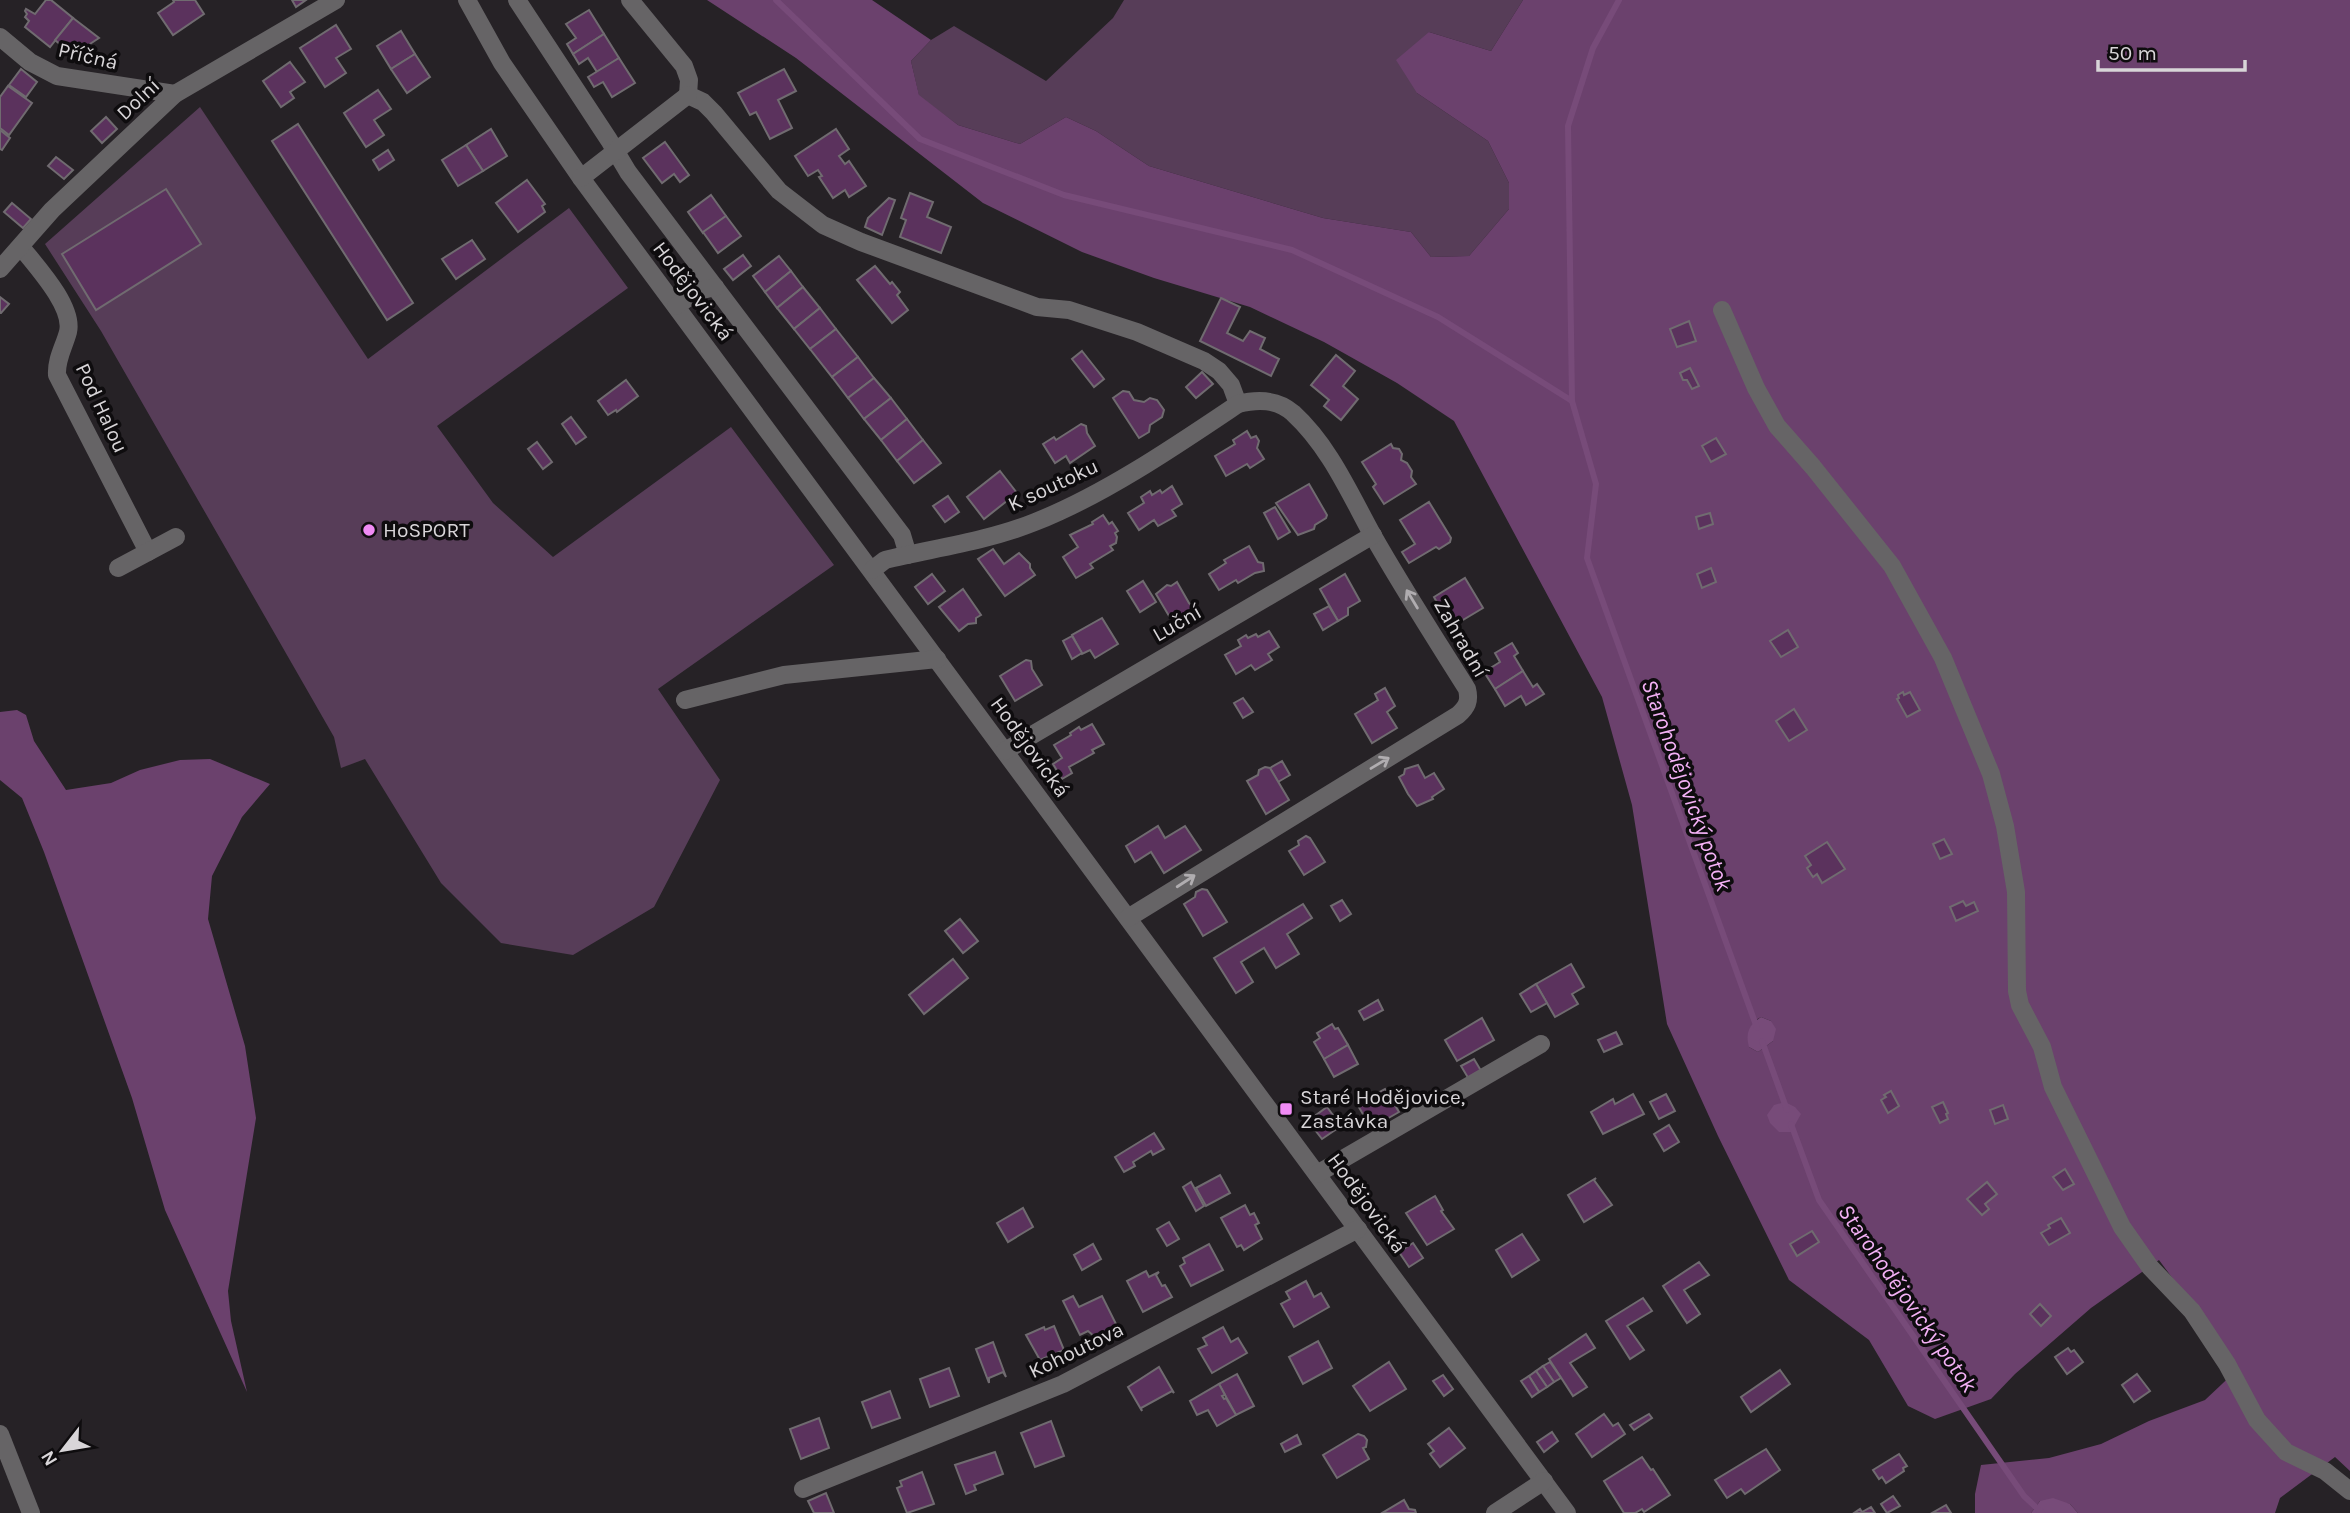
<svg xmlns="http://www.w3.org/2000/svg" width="2350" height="1513" viewBox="0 0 2350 1513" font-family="Karla,sans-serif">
<rect width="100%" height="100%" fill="#262226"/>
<g fill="#573d58">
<polygon points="1124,0 1523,0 1491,51 1429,32 1417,93 1488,141 1509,183 1509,209 1469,256 1431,257 1411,232 1323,218 1149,166 1096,131 1066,117 1020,144 958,125 919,96 911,61 931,40 954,26 1046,81 1113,18"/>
<polygon points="200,107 368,359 569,208 628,288 437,426 493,503 553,557 731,427 834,565 658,689 720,780 654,907 573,955 501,943 441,883 365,759 341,768 334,737 101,331 45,244"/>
</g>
<g fill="#6b416d" fill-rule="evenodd">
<path d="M707 0H872L931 40 911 61 919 95 958 125 1020 144 1066 117 1096 131 1149 166 1323 218 1411 232 1431 257 1469 256 1509 209V183L1488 141 1417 93 1396 60 1429 32 1491 51 1523 0H2350V1471L2335 1457 2280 1498 2275 1513H2078L2070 1504 2040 1501 2031 1513H1975V1494L1981 1465 2049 1458 2101 1444 2149 1421 2205 1400 2239 1368 2159 1260 2091 1308 2015 1374 1991 1399 1935 1419 1908 1406 1869 1340 1789 1280 1718 1136 1667 1024 1632 805 1602 697 1454 421 1397 383 1324 342 1250 307 1154 278 1082 252 983 203 796 58ZM1761 1017 1771 1021 1773 1041 1758 1052 1749 1047 1754 1021Z"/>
<polygon points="17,710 26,715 34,741 66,790 111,783 140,770 180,760 210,759 270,784 242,817 212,876 208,919 245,1046 256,1118 228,1291 231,1321 247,1392 165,1210 132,1098 44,852 22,798 0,780 0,712"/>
</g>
<g fill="#774b79">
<path d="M1761 1017 1771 1021 1776 1029 1773 1041 1758 1052 1749 1047C1745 1033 1749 1025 1761 1017Z"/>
<polygon points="1785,1102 1795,1107 1801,1114 1791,1132 1779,1132 1770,1123 1767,1115 1774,1105"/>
<polygon points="2053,1498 2070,1504 2078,1513 2031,1513 2040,1501"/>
</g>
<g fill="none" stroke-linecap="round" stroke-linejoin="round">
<g stroke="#774b79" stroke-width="6">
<polyline points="776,0 920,139 1064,195 1292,250 1438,317 1572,401"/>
<polyline points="1619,0 1593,48 1568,126 1572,401 1596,484 1587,558 1757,1028"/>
<polyline points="1762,1041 1787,1110"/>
<polyline points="1791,1124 1819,1200 2024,1496 2042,1513"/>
</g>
</g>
<g fill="#5b325d" stroke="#706b70" stroke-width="2">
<polygon points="46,0 51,0 73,18 50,47 25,27 29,21 25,17 27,14 25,11 26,9 35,14"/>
<polygon points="173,0 195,0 204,14 173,35 158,13 174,2"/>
<polygon points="292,0 306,0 296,7"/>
<polygon points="589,10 604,34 573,54 567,44 576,38 566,24"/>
<polygon points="73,18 99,38 73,55 55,40"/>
<polygon points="336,25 351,49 336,58 346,73 325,87 300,48"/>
<polygon points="401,31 415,54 391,69 377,46"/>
<polygon points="604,34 619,58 597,72 588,58 579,64 573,54"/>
<polygon points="415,54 430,77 407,93 391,69"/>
<polygon points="619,58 635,83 612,97 603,82 594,87 588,77"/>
<polygon points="290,62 305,82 290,92 294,98 281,107 263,81"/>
<polygon points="21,69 37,82 26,97 9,85"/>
<polygon points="784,69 796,91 778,100 792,128 770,139 756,112 750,115 738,93"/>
<polygon points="8,86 32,103 9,135 0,128 0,97"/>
<polygon points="378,90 391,109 374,120 384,135 366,147 344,113"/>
<polygon points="106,117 117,129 102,143 91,131"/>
<polygon points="298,124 413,303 387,320 272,141"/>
<polygon points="491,129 507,156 483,171 466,145"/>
<polygon points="836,129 849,149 839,156 845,164 849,161 866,186 849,197 845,190 833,198 819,177 822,176 818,170 808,176 795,156"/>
<polygon points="0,130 10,138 2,150 0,149"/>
<polygon points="665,142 689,175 680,182 674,174 662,183 643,158"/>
<polygon points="466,145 483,171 458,186 442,160"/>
<polygon points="388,150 394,160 379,170 373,160"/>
<polygon points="56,157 73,170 64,179 48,166"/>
<polygon points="527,180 545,204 542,206 545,212 518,232 496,203"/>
<polygon points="166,189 201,244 96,310 62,254"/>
<polygon points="910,193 933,202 927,217 951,227 941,253 900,237 906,220 901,218"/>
<polygon points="711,195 726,216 703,233 688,212"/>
<polygon points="889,198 895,200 882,235 865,227 868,218"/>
<polygon points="12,203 31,219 23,228 4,212"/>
<polygon points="726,216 741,236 718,253 703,232"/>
<polygon points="472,240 485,259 456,279 442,259"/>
<polygon points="743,255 751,266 733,280 724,269"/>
<polygon points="779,256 791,271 765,292 753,276"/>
<polygon points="875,266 890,284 892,282 900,292 897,295 908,310 892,323 857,280"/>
<polygon points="791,271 803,287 777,308 765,292"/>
<polygon points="803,287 820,308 794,329 777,308"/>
<polygon points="0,297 9,304 1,313 0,313"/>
<polygon points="1221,298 1240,307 1227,333 1243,341 1250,331 1265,338 1260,349 1279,359 1271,376 1200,341"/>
<polygon points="820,308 836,329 810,349 794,329"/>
<polygon points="1689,321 1696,341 1677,347 1670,329"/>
<polygon points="836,329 858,357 832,377 810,349"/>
<polygon points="1082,351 1104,379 1094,387 1072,359"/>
<polygon points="1336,355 1355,371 1343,386 1358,399 1341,420 1324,406 1329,400 1311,385"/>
<polygon points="858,357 874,378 848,398 832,377"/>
<polygon points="1690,368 1699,386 1692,389 1687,380 1683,380 1680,373"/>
<polygon points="1202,372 1213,384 1196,398 1186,387"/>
<polygon points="874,378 891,398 864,419 848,398"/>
<polygon points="626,380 638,396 617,412 616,410 608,415 598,401"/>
<polygon points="1123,391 1129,392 1134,400 1144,402 1150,398 1157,400 1164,410 1162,417 1150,425 1149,432 1139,438 1113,398"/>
<polygon points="891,398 907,419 881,440 864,419"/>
<polygon points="571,417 586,437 576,444 562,424"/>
<polygon points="907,419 923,440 897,461 881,440"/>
<polygon points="1081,424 1086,426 1087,433 1095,446 1070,463 1066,456 1055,463 1043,444 1054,437 1056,440"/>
<polygon points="1247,431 1251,438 1256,436 1259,441 1257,448 1264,459 1250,468 1247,464 1226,476 1215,456 1235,444 1233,440"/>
<polygon points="1716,438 1726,454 1711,462 1702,446"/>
<polygon points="923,440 941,463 914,483 897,461"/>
<polygon points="537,442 552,462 543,469 528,449"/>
<polygon points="1391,444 1393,448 1399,449 1402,454 1401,460 1407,463 1412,471 1411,477 1416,484 1384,504 1373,487 1376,484 1362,462"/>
<polygon points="1000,471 1017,493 984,519 967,497"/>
<polygon points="1309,484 1327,515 1326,518 1315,525 1314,529 1298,535 1276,503"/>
<polygon points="1172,486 1182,504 1172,510 1176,516 1158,526 1154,520 1139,530 1128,513 1144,503 1141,497 1150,491 1152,495 1160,490 1162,493"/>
<polygon points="948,496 959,512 945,522 933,506"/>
<polygon points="1429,502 1451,538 1450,542 1439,549 1436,547 1409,563 1402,552 1415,544 1400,520"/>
<polygon points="1275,507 1290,532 1278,539 1264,513"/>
<polygon points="1710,513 1713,524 1699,529 1696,517"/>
<polygon points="1103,515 1109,524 1112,522 1118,531 1115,533 1117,537 1116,543 1110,546 1113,550 1090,564 1093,568 1076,578 1063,557 1078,547 1070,535 1093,524 1092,522"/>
<polygon points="1249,546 1258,562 1263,563 1264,571 1255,573 1238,583 1236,580 1219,590 1209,574 1226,563 1224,560"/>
<polygon points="993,549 1004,564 1019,553 1030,564 1030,568 1035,575 1005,596 978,559"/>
<polygon points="1711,568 1716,582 1702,588 1697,574"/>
<polygon points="932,574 945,591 928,604 915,587"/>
<polygon points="1345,574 1360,601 1348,608 1348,615 1338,621 1320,589"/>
<polygon points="1465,578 1483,608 1451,627 1434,597"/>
<polygon points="1143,581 1156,602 1140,612 1127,591"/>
<polygon points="1177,582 1189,603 1195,608 1191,613 1187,613 1172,621 1156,594 1167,585 1171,586"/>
<polygon points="963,589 981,615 976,618 976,623 968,624 959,631 939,607"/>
<polygon points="1329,606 1338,621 1323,630 1314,614"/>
<polygon points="1102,618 1118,644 1095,658 1090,650 1082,654 1072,635"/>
<polygon points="1788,630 1798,647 1781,657 1770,641"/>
<polygon points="1269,631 1279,647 1268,654 1272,660 1255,670 1251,665 1236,674 1225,655 1241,646 1238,640 1246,635 1248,638 1256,634 1258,637"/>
<polygon points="1072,636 1082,653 1072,659 1063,641"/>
<polygon points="1512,643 1518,653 1514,656 1523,671 1495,689 1484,672 1500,662 1495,653"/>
<polygon points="1026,660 1031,661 1032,669 1042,685 1015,701 1000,676"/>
<polygon points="1523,671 1533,687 1537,684 1544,694 1526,705 1521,696 1505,706 1495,689"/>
<polygon points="1385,688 1395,706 1387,712 1397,728 1372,743 1355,714 1378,700 1375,694"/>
<polygon points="1903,692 1904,695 1910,692 1920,710 1907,717 1897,699 1899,698 1898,695"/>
<polygon points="1243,698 1253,712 1243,718 1234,703"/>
<polygon points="1794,709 1807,730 1789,741 1776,721"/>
<polygon points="1092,724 1104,744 1092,750 1094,753 1069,767 1072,773 1062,779 1053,764 1062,758 1054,745 1071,735 1070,733 1079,727 1081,730"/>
<polygon points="1282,761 1290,775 1278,782 1270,768"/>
<polygon points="1418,765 1425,778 1434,773 1444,789 1432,797 1433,799 1417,806 1408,794 1399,777 1404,774 1405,769"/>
<polygon points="1265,767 1270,768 1289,800 1266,814 1247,781 1258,775 1259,770"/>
<polygon points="1158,826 1165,838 1185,826 1201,850 1164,873 1151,852 1135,862 1126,846"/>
<polygon points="1306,836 1310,838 1325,862 1304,875 1289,851 1299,845 1298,841"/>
<polygon points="1944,839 1952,854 1940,859 1933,844"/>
<polygon points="1827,842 1845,869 1822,883 1817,874 1813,877 1807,868 1811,865 1805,856"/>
<polygon points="1202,889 1207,890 1227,922 1203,936 1184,904 1195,897 1196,892"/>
<polygon points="1342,900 1351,914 1340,921 1331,906"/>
<polygon points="1963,901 1966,906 1974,902 1978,911 1956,921 1950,907"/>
<polygon points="1303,904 1312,918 1287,934 1299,954 1276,968 1264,948 1241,962 1253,982 1236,993 1214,958"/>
<polygon points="960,919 978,941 963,953 945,931"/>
<polygon points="953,959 968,978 924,1014 909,995"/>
<polygon points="1571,964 1584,987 1572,994 1578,1004 1555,1017 1536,984"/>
<polygon points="1536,984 1547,1003 1531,1012 1520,994"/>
<polygon points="1378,1000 1383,1010 1364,1020 1359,1011"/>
<polygon points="1482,1018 1494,1040 1457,1061 1445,1040"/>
<polygon points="1332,1024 1335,1029 1338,1028 1348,1045 1324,1059 1314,1042 1320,1038 1317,1033"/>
<polygon points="1616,1032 1622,1044 1604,1052 1598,1040"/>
<polygon points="1348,1045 1358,1064 1334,1077 1324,1059"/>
<polygon points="1474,1059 1483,1074 1470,1081 1461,1066"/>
<polygon points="1385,1089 1399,1112 1371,1128 1357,1104"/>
<polygon points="1891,1091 1899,1106 1888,1113 1881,1100 1886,1097 1884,1095"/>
<polygon points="1633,1094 1644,1114 1603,1134 1591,1112 1613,1099 1615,1104"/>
<polygon points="1666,1094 1675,1111 1659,1119 1650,1102"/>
<polygon points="1943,1102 1948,1113 1946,1114 1948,1119 1940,1123 1932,1107"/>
<polygon points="2003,1105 2008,1119 1995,1124 1990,1110"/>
<polygon points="1327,1107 1341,1126 1322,1139 1308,1121"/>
<polygon points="1669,1125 1679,1142 1664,1151 1654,1134"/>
<polygon points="1154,1133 1164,1149 1153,1155 1151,1151 1133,1162 1135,1166 1124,1172 1115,1157"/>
<polygon points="2065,1169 2074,1184 2063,1190 2053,1177"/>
<polygon points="1220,1175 1230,1193 1206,1206 1196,1188"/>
<polygon points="1596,1178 1594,1180 1612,1205 1584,1222 1568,1195"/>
<polygon points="1191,1182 1204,1206 1196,1211 1183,1187"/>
<polygon points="1987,1182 1997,1194 1985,1204 1989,1209 1982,1215 1967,1199"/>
<polygon points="1435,1196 1443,1210 1441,1211 1454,1229 1427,1245 1406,1213"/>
<polygon points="1245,1205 1250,1215 1254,1213 1259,1223 1255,1225 1262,1239 1244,1250 1241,1245 1237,1247 1221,1218"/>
<polygon points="1023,1208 1033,1227 1008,1242 997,1223"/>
<polygon points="2061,1218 2070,1233 2049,1245 2041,1233 2050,1228 2048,1225"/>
<polygon points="1169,1222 1179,1239 1167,1246 1157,1229"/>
<polygon points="1812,1231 1819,1242 1797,1256 1790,1244"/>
<polygon points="1522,1234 1539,1260 1512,1277 1496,1250"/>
<polygon points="1413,1243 1423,1258 1409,1267 1399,1252"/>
<polygon points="1093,1244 1101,1259 1082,1270 1074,1255"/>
<polygon points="1209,1244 1223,1270 1191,1286 1180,1266 1185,1263 1183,1258"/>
<polygon points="1699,1262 1709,1275 1684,1290 1700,1314 1687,1323 1663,1286"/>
<polygon points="1146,1271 1149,1277 1159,1272 1156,1275 1162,1286 1165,1285 1172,1297 1143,1312 1127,1281"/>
<polygon points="1306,1281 1314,1297 1321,1293 1329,1307 1294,1327 1281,1304 1290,1299 1286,1292"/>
<polygon points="1073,1296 1079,1307 1102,1296 1117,1326 1095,1337 1088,1331 1080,1335 1063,1301"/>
<polygon points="1643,1298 1652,1311 1627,1326 1644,1350 1630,1359 1606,1321"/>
<polygon points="2040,1304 2051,1316 2041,1326 2030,1314"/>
<polygon points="1054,1326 1064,1350 1040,1360 1026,1335 1044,1327 1045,1330"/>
<polygon points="1223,1327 1231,1342 1238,1338 1247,1353 1212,1373 1198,1349 1207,1345 1203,1338"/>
<polygon points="1586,1334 1595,1348 1570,1363 1587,1387 1573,1396 1549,1359"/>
<polygon points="1318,1341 1332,1368 1303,1384 1289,1357"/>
<polygon points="993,1342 1006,1377 1003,1372 989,1378 989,1383 976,1349"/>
<polygon points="2068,1348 2071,1352 2074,1350 2083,1362 2067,1374 2055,1357"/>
<polygon points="1389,1362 1406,1389 1370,1411 1353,1386"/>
<polygon points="1550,1362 1561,1378 1554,1382 1543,1366"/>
<polygon points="1543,1366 1554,1382 1547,1387 1536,1371"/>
<polygon points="1159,1367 1174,1393 1172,1391 1141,1408 1142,1411 1128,1387"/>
<polygon points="949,1368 959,1396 930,1407 920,1379"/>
<polygon points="1780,1370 1790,1384 1751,1412 1741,1397"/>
<polygon points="1536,1371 1547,1387 1539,1392 1529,1376"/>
<polygon points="1237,1374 1254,1406 1236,1415 1219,1384"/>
<polygon points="2137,1374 2150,1391 2134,1402 2122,1385"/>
<polygon points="1443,1375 1453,1389 1444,1396 1433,1381"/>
<polygon points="1529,1376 1539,1392 1532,1397 1521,1381"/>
<polygon points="1219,1384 1225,1395 1222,1396 1224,1399 1226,1398 1236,1415 1217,1426 1208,1410 1197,1415 1190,1401"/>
<polygon points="890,1391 900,1418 872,1428 862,1402"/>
<polygon points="1604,1414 1613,1426 1618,1423 1625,1434 1592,1457 1576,1434"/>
<polygon points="1649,1414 1652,1418 1634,1430 1630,1425"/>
<polygon points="819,1418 829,1448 801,1459 790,1429"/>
<polygon points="1051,1421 1064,1456 1035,1467 1021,1433"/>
<polygon points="1449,1428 1465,1448 1440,1467 1430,1454 1434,1451 1428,1444"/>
<polygon points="1552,1432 1558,1441 1544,1452 1537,1442"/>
<polygon points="1358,1434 1364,1436 1367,1440 1366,1447 1363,1448 1369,1459 1337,1478 1323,1455"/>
<polygon points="1297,1435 1301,1444 1285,1452 1281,1444"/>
<polygon points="1766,1449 1780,1470 1745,1494 1741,1489 1727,1498 1715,1480"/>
<polygon points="995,1452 1003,1474 974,1485 976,1490 966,1494 955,1465"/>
<polygon points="1899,1454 1907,1466 1903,1468 1904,1471 1886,1483 1882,1477 1879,1479 1873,1470"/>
<polygon points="1642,1457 1651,1470 1653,1469 1670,1495 1644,1512 1642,1509 1635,1513 1624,1513 1604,1481"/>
<polygon points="922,1472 934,1504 907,1513 897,1488 902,1486 900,1481"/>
<polygon points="826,1493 834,1513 814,1513 808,1501"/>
<polygon points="1893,1496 1900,1506 1887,1513 1881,1504"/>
<polygon points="1404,1500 1409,1509 1415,1510 1416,1513 1382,1513"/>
<polygon points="1946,1505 1951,1513 1932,1513"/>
<polygon points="1871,1507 1875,1513 1854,1513 1860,1509 1862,1512"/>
</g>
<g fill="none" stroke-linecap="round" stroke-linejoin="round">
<g stroke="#666466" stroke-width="18">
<polyline points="467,0 502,63 581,178 1567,1513"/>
<polyline points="517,0 609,140 628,172 902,535 908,555"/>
<polyline points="630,0 684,66 689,80 688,95 703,102 714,113 779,191 823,225 861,242 1037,307 1069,310 1137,332 1204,361 1219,371 1231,385 1238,404"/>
<polyline points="0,37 30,62 57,76 175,94"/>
<polyline points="581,178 688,95"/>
<path d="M21 247C37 267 74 307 68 332 64 347 56 359 57 375L148 552"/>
<polyline points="0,269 52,210 175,94 336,0"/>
<polyline points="676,306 698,291 715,287"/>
<polyline points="1722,310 1756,388 1777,426 1813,467 1892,566 1943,658 1991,774 2005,826 2016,892 2017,991 2020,1005 2042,1047 2053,1087 2122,1227 2150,1267 2192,1311 2227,1364 2257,1420 2286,1452 2325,1471 2350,1491"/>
<polyline points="118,568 176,537"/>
<path d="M872 570 885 560C935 548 988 541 1035 522 1104 495 1177 445 1238 404 1258 399 1277 399 1293 413 1329 446 1349 492 1372 534 1402 587 1435 638 1467 689 1470 701 1467 707 1458 715L1128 918"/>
<polyline points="685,700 784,675 937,659"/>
<polyline points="1005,751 1373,535"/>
<polyline points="1317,1174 1541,1044"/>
<polyline points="0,1434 31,1513"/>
<polyline points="803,1489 1063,1384 1358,1229"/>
<polyline points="1495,1513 1544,1481"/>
</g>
</g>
<defs><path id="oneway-shaft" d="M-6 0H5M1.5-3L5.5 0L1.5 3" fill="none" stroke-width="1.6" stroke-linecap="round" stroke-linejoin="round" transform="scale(1.75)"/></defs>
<g stroke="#b0adb0">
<use href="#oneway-shaft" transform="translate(1412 599) rotate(-121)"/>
<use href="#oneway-shaft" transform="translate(1380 763) rotate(-31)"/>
<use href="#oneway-shaft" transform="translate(1186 881) rotate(-33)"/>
</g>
<g fill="#f08bf5" stroke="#0e0c0e" stroke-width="2.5">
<circle cx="369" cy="530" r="7"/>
<rect x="1279" y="1102" width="14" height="14" rx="3.5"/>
</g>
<g text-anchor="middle" stroke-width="7" stroke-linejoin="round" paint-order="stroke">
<g font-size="21" fill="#d8d5d8" stroke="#0e0c0e">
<text transform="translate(88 56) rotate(13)" y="7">Příčná</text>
<text transform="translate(138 99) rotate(-43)" y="7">Dolní</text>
<text transform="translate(693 291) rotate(53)" y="7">Hodějovická</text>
<text transform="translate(102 408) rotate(65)" y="7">Pod Halou</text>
<text transform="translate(1053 485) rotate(-25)" y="7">K soutoku</text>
<text transform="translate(1177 623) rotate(-30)" y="7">Luční</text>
<text transform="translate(1461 638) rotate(60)" y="7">Zahradní</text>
<text transform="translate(1030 747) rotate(54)" y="7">Hodějovická</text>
<text transform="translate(1367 1203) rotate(54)" y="7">Hodějovická</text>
<text transform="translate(1076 1350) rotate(-26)" y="7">Kohoutova</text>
</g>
<g font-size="21" fill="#d8d5d8" stroke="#0e0c0e" text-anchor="start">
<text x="383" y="537">HoSPORT</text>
<text x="1300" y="1104">Staré Hodějovice,<tspan x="1300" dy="24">Zastávka</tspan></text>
</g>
<g font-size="23" font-style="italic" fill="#f4b1f6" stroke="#0e0c0e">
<text transform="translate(1687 785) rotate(70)" y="8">Starohodějovický potok</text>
<text transform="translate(1908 1298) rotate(55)" y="8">Starohodějovický potok</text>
</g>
</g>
<g transform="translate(63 1450) rotate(239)" stroke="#0e0c0e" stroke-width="5" paint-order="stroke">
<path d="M0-5L12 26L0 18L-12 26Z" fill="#d8d5d8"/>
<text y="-10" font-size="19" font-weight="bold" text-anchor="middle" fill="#d8d5d8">N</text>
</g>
<path d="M2098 60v10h147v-10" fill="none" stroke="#d8d5d8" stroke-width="3.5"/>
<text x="2108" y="60" font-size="21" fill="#d8d5d8" stroke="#0e0c0e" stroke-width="5" paint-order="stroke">50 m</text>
</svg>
